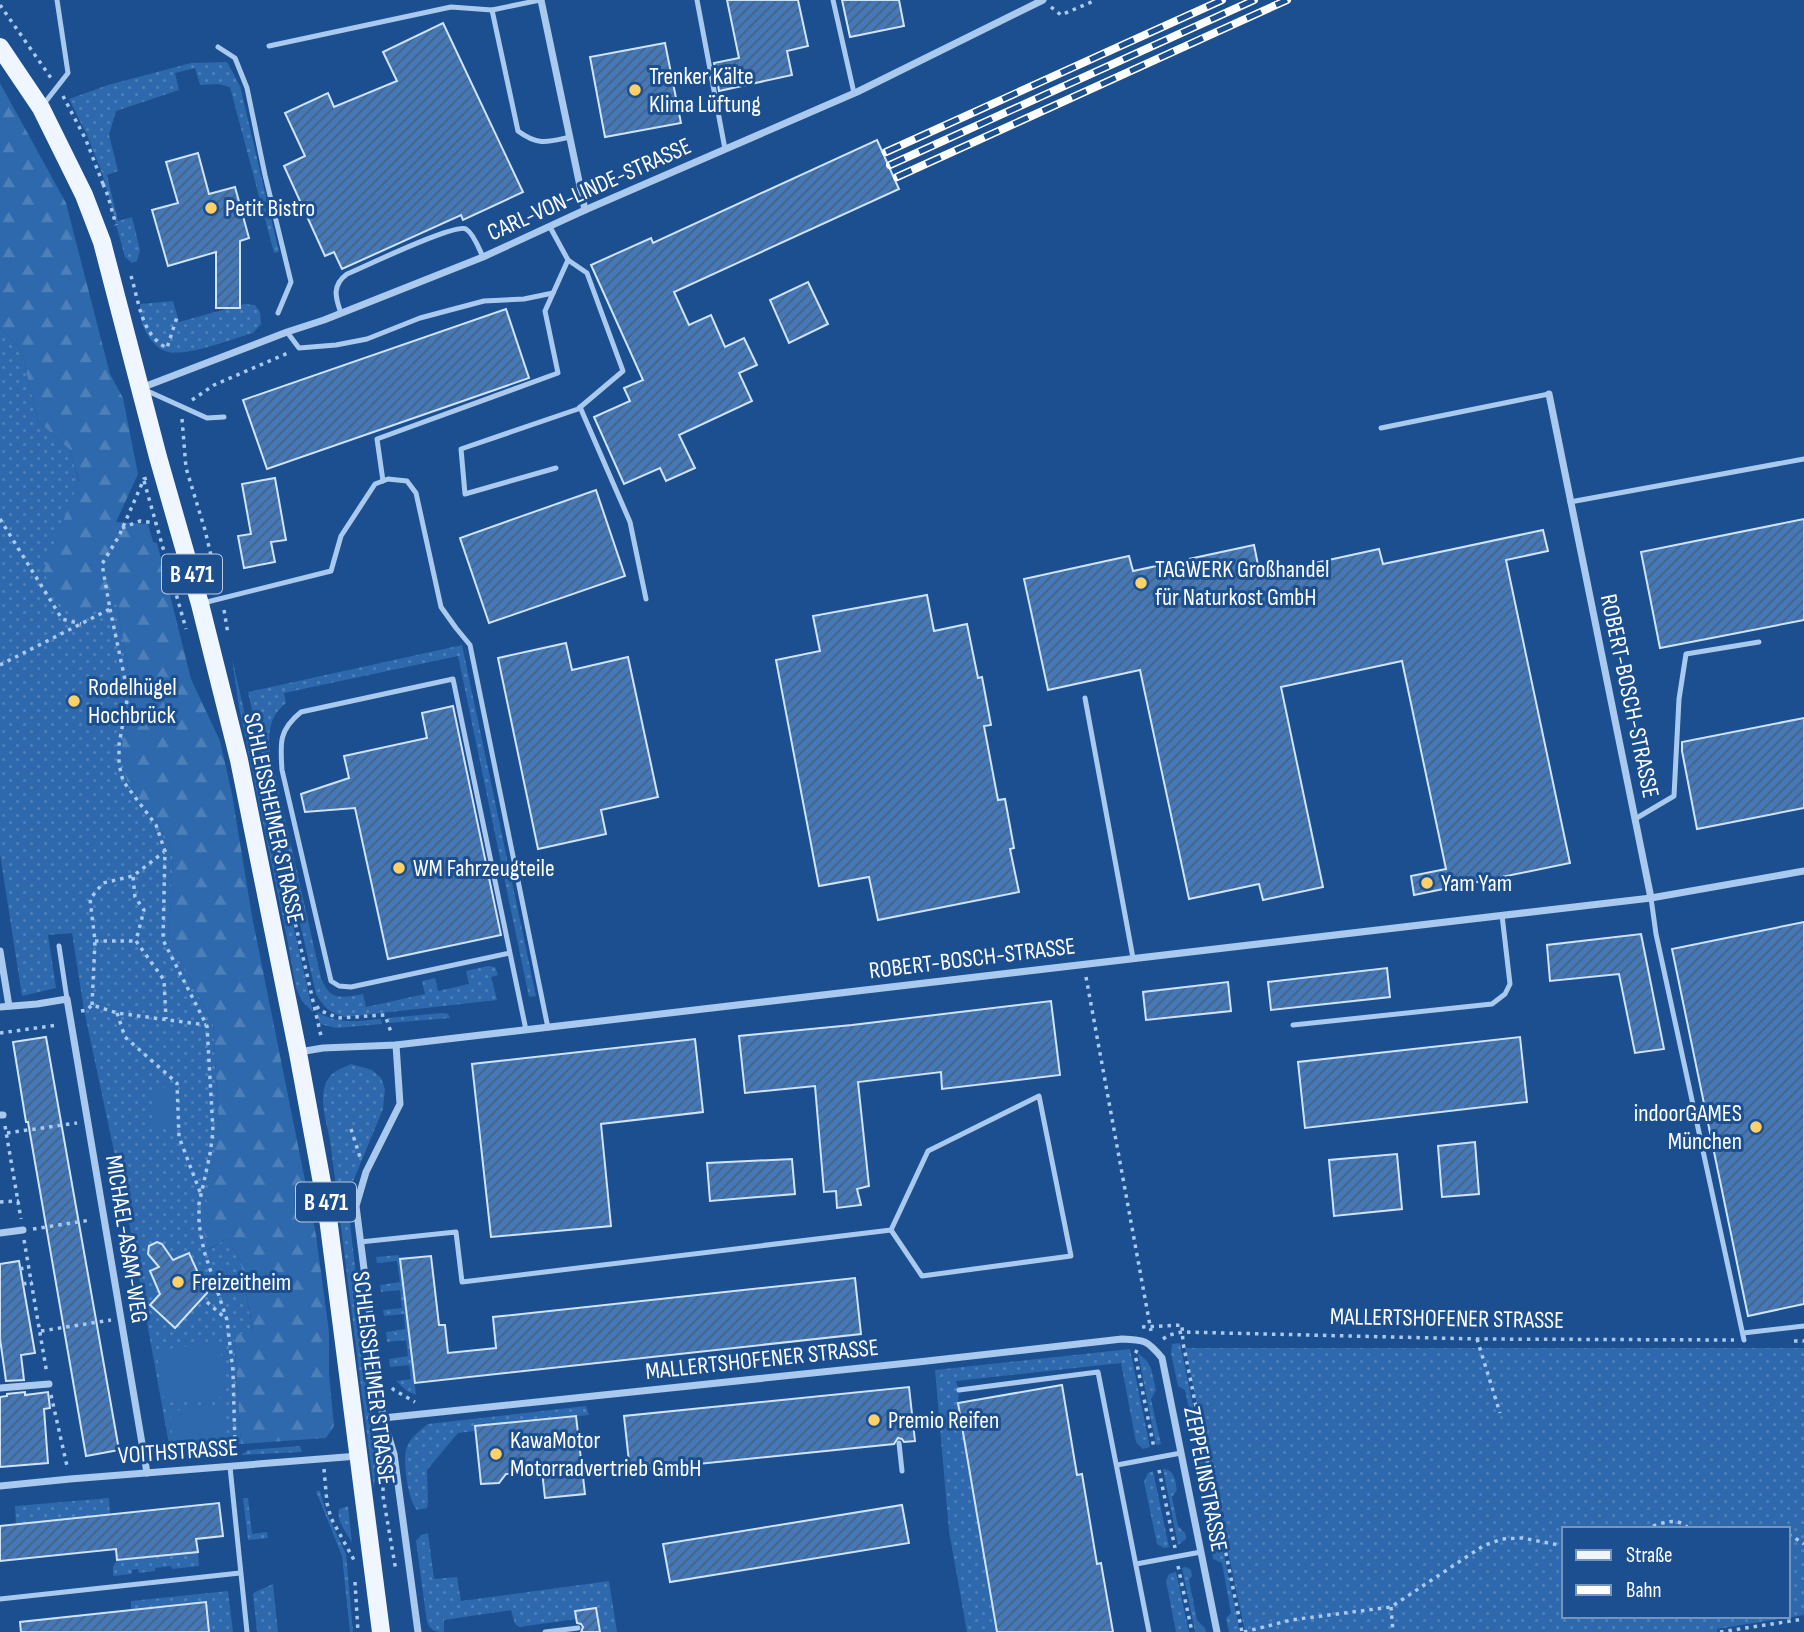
<svg xmlns="http://www.w3.org/2000/svg" width="1804" height="1632" viewBox="0 0 1804 1632" font-family="'Sofia Sans Condensed',sans-serif">
<defs>
<pattern id="grass-dots" width="8" height="8" patternUnits="userSpaceOnUse" patternTransform="scale(1.75)"><rect width="8" height="8" fill="#2e69ad"/><path d="M2 2h.1M6 6h.1" fill="none" stroke="#4d80b9" stroke-width="1.8" stroke-linecap="round"/></pattern>
<pattern id="forest-firs" width="22" height="20" patternUnits="userSpaceOnUse" patternTransform="scale(1.75)"><rect width="22" height="20" fill="#2e69ad"/><path d="M5 1l3.5 6h-7zM16 11l3.5 6h-7z" fill="#4d80b9"/></pattern>
<pattern id="building-hatch" width="6" height="6" patternUnits="userSpaceOnUse" patternTransform="scale(1.75)"><rect width="6" height="6" fill="#4478b7"/><path d="M-1 1l2-2M0 6l6-6M5 7l2-2" fill="none" stroke="#486282"/></pattern>
</defs>
<rect width="100%" height="100%" fill="#1b4f8f"/>
<g fill="url(#grass-dots)" fill-rule="evenodd">
<polygon points="227,62 240,86 279,252 274,253 230,87 218,84 200,85 195,68 175,73 179,90 116,111 109,135 118,171 107,175 118,221 132,217 140,250 137,261 132,263 125,257 102,173 87,135 69,99 108,85 191,63"/>
<path d="M173 301 179 322 244 304 255 305 260 312 261 324 253 333C231 339 191 356 168 352 158 350 149 339 145 330 141 321 139 313 140 304Z"/>
<polygon points="0,327 21,350 38,421 70,450 79,482 43,573 117,604 132,693 125,729 128,784 158,823 173,851 169,938 213,1024 219,1126 213,1164 208,1250 228,1238 240,1260 253,1331 234,1337 241,1444 170,1450 128,1217 84,1010 72,933 48,935 56,988 22,996 0,854"/>
<path d="M462 645 536 996 529 997 458 656 284 693 286 703C269 717 268 732 270 752L321 978C330 1001 341 998 363 994L366 1007 425 994 422 981 435 978 438 991 469 984 466 971 488 966 495 967 498 975 491 977 497 1000 345 1017C329 1013 324 1007 316 994L248 692Z"/>
<polygon points="232,658 313,1012 302,1001 296,988 287,938 239,707"/>
<path d="M317 1012C340 1025 356 1021 381 1019L382 1024 336 1028 320 1024Z"/>
<polygon points="442,1013 448,1014 450,1018 389,1023 388,1018"/>
<path d="M351 1064 372 1070 381 1078 385 1089 383 1109 347 1196 371 1408 380 1446 376 1458 374 1489 330 1140C326 1120 316 1092 331 1075 336 1070 345 1067 351 1064Z"/>
<polygon points="399,1255 416,1395 407,1391 396,1381 411,1379 409,1365 390,1367 389,1359 408,1356 406,1340 387,1342 386,1332 405,1329 404,1314 384,1316 383,1310 402,1308 400,1290 381,1292 380,1285 400,1282 397,1261 377,1263 376,1257"/>
<polygon points="1180,1343 1240,1632 1229,1632 1226,1618 1231,1613 1222,1563 1213,1559 1209,1535 1213,1527 1208,1499 1200,1492 1195,1470 1200,1463 1185,1390 1178,1386 1171,1353 1172,1344"/>
<path d="M1185 1348H1804V1615L1717 1629V1632H1245ZM1564 1529H1788V1616H1564Z"/>
<polygon points="1130,1349 1150,1447 1143,1449 1136,1442 1121,1363 956,1381 959,1390 958,1403 997,1632 967,1632 949,1531 935,1370"/>
<polygon points="1138,1353 1147,1361 1151,1368 1156,1390 1151,1399 1161,1444 1156,1445"/>
<path d="M586 1406 589 1415 475 1426V1431L458 1433 427 1470 428 1503 427 1508 417 1510C408 1501 403 1462 406 1450 409 1438 419 1431 428 1424Z"/>
<polygon points="300,1446 302,1452 241,1455 248,1450"/>
<path d="M1163 1469C1175 1470 1175 1480 1177 1490L1172 1497 1178 1526 1185 1533 1186 1539 1178 1545Z"/>
<polygon points="1153,1471 1169,1547 1164,1548 1157,1544 1144,1482 1148,1473"/>
<polygon points="316,1491 320,1491 326,1511 346,1554 353,1632 350,1632 342,1556"/>
<polygon points="109,1498 110,1515 16,1525 15,1506"/>
<polygon points="243,1498 248,1498 252,1534 267,1532 268,1538 248,1540"/>
<path d="M348 1506 352 1543C347 1533 336 1521 339 1509Z"/>
<path d="M428 1533 434 1579 457 1577 461 1601 609 1581 617 1632H600L596 1608 575 1611 576 1619 519 1627 515 1624 511 1610 444 1620V1632C435 1632 431 1631 427 1622L416 1541 421 1535Z"/>
<polygon points="198,1552 199,1566 172,1569 171,1566 155,1568 155,1571 139,1573 138,1569 132,1570 132,1574 113,1576 113,1567 117,1560"/>
<polygon points="1186,1567 1191,1570 1192,1576 1189,1580 1197,1620 1205,1628 1206,1632 1195,1632 1182,1568"/>
<polygon points="1176,1572 1189,1632 1176,1632 1166,1581 1169,1574"/>
<polygon points="273,1584 278,1632 257,1632 253,1593"/>
<polygon points="228,1591 233,1632 209,1632 206,1602 131,1610 131,1601"/>
</g>
<polygon fill="url(#forest-firs)" points="0,83 66,203 110,374 123,398 138,474 116,522 148,524 153,542 157,543 191,679 220,741 232,794 252,916 316,1235 329,1332 329,1374 334,1426 326,1438 241,1444 234,1336 253,1330 240,1260 228,1238 207,1250 202,1219 219,1126 213,1024 169,938 173,851 158,823 128,784 124,770 121,751 132,693 117,604 73,619 43,572 79,481 70,450 38,421 21,350 0,327"/>
<g fill="#2e69ad">
<polygon points="178,1087 179,1129 153,1129 152,1088"/>
<polygon points="220,1343 225,1397 165,1403 156,1350"/>
<polygon points="224,1406 228,1441 173,1446 170,1411"/>
</g>
<g fill="url(#building-hatch)" stroke="#cfe3fa" stroke-width="2">
<polygon points="727,0 798,0 808,46 787,51 792,75 719,91 714,63 739,58"/>
<polygon points="842,0 899,0 904,26 850,37"/>
<polygon points="443,23 523,192 463,220 461,215 342,269 334,252 325,256 284,166 305,156 285,113 328,93 334,107 397,81 383,52"/>
<polygon points="665,43 681,123 605,137 590,57"/>
<polygon points="877,140 899,189 674,292 689,325 711,315 725,347 744,338 757,365 739,373 752,401 679,435 695,468 666,481 660,468 624,484 594,417 630,401 624,388 643,380 591,265 651,238 653,243"/>
<polygon points="198,153 209,194 235,187 249,238 240,241 240,308 216,308 216,252 168,266 152,210 178,203 166,162"/>
<polygon points="808,282 828,324 789,343 770,300"/>
<polygon points="506,309 529,378 267,469 243,400"/>
<polygon points="275,478 286,540 271,542 275,562 244,568 238,536 251,534 242,484"/>
<polygon points="596,490 625,576 489,623 460,538"/>
<polygon points="1804,519 1804,620 1660,648 1641,552"/>
<polygon points="1543,530 1548,551 1506,560 1570,863 1414,895 1411,876 1446,869 1402,661 1281,687 1323,887 1263,900 1259,884 1189,899 1140,670 1048,690 1024,579 1129,556 1133,571 1254,545 1260,575 1379,549 1383,564"/>
<polygon points="927,595 934,631 967,624 978,678 982,677 991,725 984,726 998,800 1005,799 1014,848 1010,849 1019,892 878,920 869,877 819,886 776,660 820,651 813,616"/>
<polygon points="566,643 572,670 628,657 658,797 601,810 606,834 538,849 498,658"/>
<polygon points="453,706 501,935 388,959 355,808 305,812 301,794 349,778 344,756 427,738 422,713"/>
<polygon points="1804,718 1804,808 1697,829 1682,751 1682,742"/>
<polygon points="1804,922 1804,1304 1748,1316 1672,949"/>
<polygon points="1641,934 1664,1049 1635,1053 1619,974 1550,981 1547,945"/>
<polygon points="1387,968 1390,997 1271,1010 1268,982"/>
<polygon points="1228,982 1231,1011 1146,1020 1143,992"/>
<polygon points="1051,1001 1060,1075 942,1089 941,1072 858,1082 869,1186 857,1189 861,1205 837,1208 836,1191 824,1192 815,1086 745,1093 739,1036 852,1025"/>
<polygon points="46,1037 119,1450 86,1456 28,1122 26,1122 13,1042"/>
<polygon points="1520,1037 1527,1102 1305,1128 1298,1062"/>
<polygon points="695,1039 703,1112 601,1124 611,1226 491,1237 472,1064"/>
<polygon points="1475,1142 1479,1194 1442,1197 1438,1146"/>
<polygon points="1397,1154 1402,1209 1334,1216 1329,1160"/>
<polygon points="792,1159 795,1194 710,1201 707,1163"/>
<polygon points="157,1242 162,1244 173,1260 189,1253 207,1293 175,1328 150,1305 160,1294 150,1271 159,1267 148,1254 149,1246"/>
<polygon points="431,1256 439,1325 445,1325 448,1353 496,1348 493,1317 855,1278 861,1334 415,1383 400,1259"/>
<polygon points="19,1261 35,1353 21,1355 24,1380 6,1381 0,1339 0,1264"/>
<polygon points="1062,1385 1077,1475 1082,1474 1097,1564 1101,1563 1113,1632 997,1632 958,1403"/>
<polygon points="909,1387 915,1441 904,1442 902,1439 898,1438 894,1444 630,1471 624,1416"/>
<polygon points="25,1392 25,1395 48,1392 50,1408 44,1409 48,1463 0,1467 0,1397 7,1396 7,1394"/>
<polygon points="576,1416 585,1494 545,1498 542,1471 506,1474 499,1483 481,1484 475,1426"/>
<polygon points="219,1503 223,1536 196,1539 198,1552 117,1560 116,1549 0,1561 0,1526"/>
<polygon points="902,1505 909,1543 670,1582 663,1544"/>
<polygon points="206,1602 209,1632 21,1632 20,1622"/>
<polygon points="596,1608 600,1632 581,1632 583,1627 581,1624 577,1623 575,1611"/>
</g>
<g fill="none" stroke-linecap="round" stroke-linejoin="round">
<g stroke="#a9c9ee" stroke-width="3.5" stroke-dasharray="3.5 5" stroke-linecap="butt">
<polyline points="0,5 51,78"/>
<polyline points="1051,7 1061,15 1096,0"/>
<polyline points="63,96 86,140 103,184 101,187"/>
<polyline points="103,184 108,196 116,225"/>
<path d="M131 276C139 301 141 335 167 348L177 317"/>
<polyline points="192,400 214,385 288,353"/>
<polyline points="182,419 186,468 205,530 219,589"/>
<polyline points="144,481 186,629"/>
<polyline points="0,519 62,619 81,624"/>
<polyline points="122,528 140,521 155,523"/>
<polyline points="110,609 128,694 119,745 119,764 123,781 156,825 165,851 163,940 207,1026 213,1131 210,1154 199,1204 199,1224 204,1251 227,1320 233,1371 235,1448 234,1453"/>
<polyline points="224,610 228,634"/>
<polyline points="0,665 110,609 102,564 119,536 144,479 147,478"/>
<polyline points="269,808 321,1036"/>
<polyline points="133,877 135,897 144,910 136,941 164,980 166,1019"/>
<polyline points="95,941 135,941"/>
<polyline points="1086,977 1151,1331"/>
<polyline points="92,1005 95,941 90,899 103,883 133,876 164,852"/>
<polyline points="317,1006 319,1010 338,1018 385,1015 392,1035"/>
<polyline points="81,1011 87,1010 92,1005 117,1013 206,1025"/>
<polyline points="117,1013 125,1037 177,1083 179,1137 200,1192"/>
<polyline points="0,1033 58,1025"/>
<polyline points="5,1126 21,1219"/>
<polyline points="351,1129 360,1157"/>
<polyline points="7,1133 77,1123"/>
<polyline points="0,1202 19,1201"/>
<polyline points="33,1229 91,1220"/>
<polyline points="24,1240 47,1374"/>
<polyline points="20,1269 29,1267"/>
<polyline points="23,1284 32,1282"/>
<polyline points="207,1302 225,1318"/>
<polyline points="1142,1327 1182,1325 1183,1343 1242,1632"/>
<polyline points="41,1331 111,1320"/>
<polyline points="1163,1339 1169,1335 1182,1332 1477,1339 1734,1340"/>
<polyline points="1477,1339 1500,1413"/>
<polyline points="1794,1341 1804,1341"/>
<polyline points="1137,1350 1135,1354 1154,1448"/>
<polyline points="392,1388 394,1390 415,1402"/>
<polyline points="51,1395 67,1466"/>
<polyline points="324,1469 327,1503 331,1518 354,1560"/>
<polyline points="1159,1470 1175,1548"/>
<polyline points="383,1479 383,1496 396,1571"/>
<path d="M1645 1529C1660 1524 1677 1515 1689 1529"/>
<polyline points="1788,1535 1792,1536 1804,1544"/>
<polyline points="1178,1566 1192,1632"/>
<polyline points="355,1582 358,1632"/>
<polyline points="1391,1607 1393,1632"/>
<polyline points="1244,1632 1291,1620 1391,1607 1483,1546 1502,1539 1522,1538 1564,1546"/>
<polyline points="1720,1632 1804,1619"/>
</g>
<g stroke="#a9c9ee" stroke-width="5">
<path d="M540 0 492 10 518 131C538 146 548 142 570 137"/>
<polyline points="697,0 725,149"/>
<polyline points="833,0 854,93"/>
<polyline points="269,46 451,7 492,10"/>
<polyline points="218,47 235,58 247,88 265,175 291,282 278,313"/>
<polyline points="43,105 68,73 57,0"/>
<path d="M341 313C335 297 332 285 347 274 364 267 455 223 466 229 474 234 479 249 483 257"/>
<polyline points="287,332 299,348 336,345 367,339 420,318 484,301 524,299 553,293"/>
<polyline points="143,389 207,418 224,417"/>
<polyline points="580,407 630,522 646,599"/>
<polyline points="1381,428 1549,394"/>
<polyline points="556,468 465,494 461,449 578,409 623,371 587,273 568,260"/>
<polyline points="383,481 377,439 558,373 545,311 568,260 550,227"/>
<polyline points="1570,502 1804,459"/>
<polyline points="203,603 331,571 341,536 375,484 388,479 407,481 416,493 441,607 456,628 470,645 548,1028"/>
<polyline points="1085,698 1133,958"/>
<polyline points="1635,819 1674,796 1679,699 1686,654 1759,642"/>
<polyline points="1651,898 1656,934 1744,1340"/>
<polyline points="59,946 67,999"/>
<path d="M510 953 351 987 339 986 331 981 282 770C280 742 279 730 301 712L453 679 526 1030"/>
<polyline points="1293,1025 1492,1004 1505,994 1510,984 1502,915"/>
<polyline points="360,1242 456,1232 462,1282 891,1230 922,1276 1071,1256 1039,1096 928,1151 891,1230"/>
<polyline points="1743,1333 1804,1326"/>
<polyline points="959,1390 1098,1372 1149,1632"/>
<polyline points="899,1443 902,1471"/>
<polyline points="1117,1465 1181,1453"/>
<polyline points="230,1467 247,1632"/>
<polyline points="1136,1564 1201,1552"/>
<polyline points="0,1599 240,1573"/>
<polyline points="545,1632 578,1628"/>
</g>
<g stroke="#a9c9ee" stroke-width="7">
<polyline points="541,0 585,210"/>
<polyline points="141,388 287,332 324,320 483,257 585,210 857,92 1043,0"/>
<polyline points="1549,394 1651,898"/>
<polyline points="0,951 9,1006"/>
<polyline points="0,1007 37,1004 67,999 147,1473"/>
<polyline points="396,1045 400,1104 366,1172 356,1206 383,1418 394,1454 418,1632"/>
<polyline points="299,1052 323,1048 396,1045 1651,898 1804,871"/>
<polyline points="0,1115 3,1115"/>
<polyline points="0,1233 23,1230"/>
<polyline points="0,1388 49,1384"/>
<path d="M383 1418 918 1362 1122 1339C1145 1340 1147 1340 1162 1358L1217 1632"/>
<polyline points="0,1486 70,1479 358,1456"/>
</g>
<polyline stroke="#f0f6ff" stroke-width="18" points="0,47 41,108 84,195 102,242 158,457 200,604 239,760 298,1053 327,1210 381,1632"/>
<defs>
<g id="rail">
<polyline points="886,152 1222,0"/>
<polyline points="890,165 1254,0"/>
<polyline points="897,177 1287,0"/>
</g>
</defs>
<use href="#rail" stroke="#fff" stroke-width="8"/>
<use href="#rail" stroke="#1b4f8f" stroke-width="5" stroke-dasharray="16" stroke-linecap="butt"/>
</g>
<g fill="#ffd166" stroke="#1b4f8f" stroke-width="2.5">
<circle cx="635" cy="90" r="7"/>
<circle cx="211" cy="208" r="7"/>
<circle cx="1141" cy="583" r="7"/>
<circle cx="74" cy="701" r="7"/>
<circle cx="399" cy="868" r="7"/>
<circle cx="1427" cy="883" r="7"/>
<circle cx="1756" cy="1127" r="7"/>
<circle cx="178" cy="1282" r="7"/>
<circle cx="874" cy="1420" r="7"/>
<circle cx="496" cy="1454" r="7"/>
</g>
<g text-anchor="middle" stroke-width="6" stroke-linejoin="round" paint-order="stroke">
<g fill="#1b4f8f" stroke="#bbcadd" stroke-width="2">
<rect x="162" y="554.5" width="60" height="39" rx="5"/>
<rect x="296" y="1182.5" width="60" height="39" rx="5"/>
</g>
<g font-size="23" font-weight="bold" fill="#fff">
<text x="192" y="582">B 471</text>
<text x="326" y="1210">B 471</text>
</g>
<g font-size="24" fill="#fff" stroke="#1b4f8f" text-anchor="start">
<text x="649" y="84">Trenker Kälte<tspan x="649" dy="28">Klima Lüftung</tspan></text>
<text x="225" y="216">Petit Bistro</text>
<text x="1155" y="577">TAGWERK Großhandel<tspan x="1155" dy="28">für Naturkost GmbH</tspan></text>
<text x="88" y="695">Rodelhügel<tspan x="88" dy="28">Hochbrück</tspan></text>
<text x="413" y="876">WM Fahrzeugteile</text>
<text x="1441" y="891">Yam Yam</text>
<text x="1742" y="1121" text-anchor="end">indoorGAMES<tspan x="1742" dy="28">München</tspan></text>
<text x="192" y="1290">Freizeitheim</text>
<text x="888" y="1428">Premio Reifen</text>
<text x="510" y="1448">KawaMotor<tspan x="510" dy="28">Motorradvertrieb GmbH</tspan></text>
</g>
<g font-size="24" fill="#fff" stroke="#1b4f8f">
<text transform="translate(589 189) rotate(-24)" y="8">CARL-VON-LINDE-STRASSE</text>
<text transform="translate(1630 696) rotate(78)" y="8">ROBERT-BOSCH-STRASSE</text>
<text transform="translate(274 818) rotate(78)" y="8">SCHLEISSHEIMER STRASSE</text>
<text transform="translate(972 958) rotate(-7)" y="8">ROBERT-BOSCH-STRASSE</text>
<text transform="translate(127 1239) rotate(81)" y="8">MICHAEL-ASAM-WEG</text>
<text transform="translate(1447 1318) rotate(1)" y="8">MALLERTSHOFENER STRASSE</text>
<text transform="translate(762 1359) rotate(-6)" y="8">MALLERTSHOFENER STRASSE</text>
<text transform="translate(374 1378) rotate(83)" y="8">SCHLEISSHEIMER STRASSE</text>
<text transform="translate(178 1451) rotate(-4)" y="8">VOITHSTRASSE</text>
<text transform="translate(1206 1479) rotate(79)" y="8">ZEPPELINSTRASSE</text>
</g>
</g>
<rect x="1562" y="1527" width="228" height="91" fill="#1b4f8f" stroke="#7695bc" stroke-width="2"/>
<rect x="1576" y="1550" width="35" height="10" fill="#f0f6ff" stroke="#7695bc" stroke-width="2"/>
<text x="1626" y="1562" font-size="21" fill="#ffffff">Straße</text>
<rect x="1576" y="1585" width="35" height="10" fill="#ffffff" stroke="#7695bc" stroke-width="2"/>
<text x="1626" y="1597" font-size="21" fill="#ffffff">Bahn</text>
</svg>
